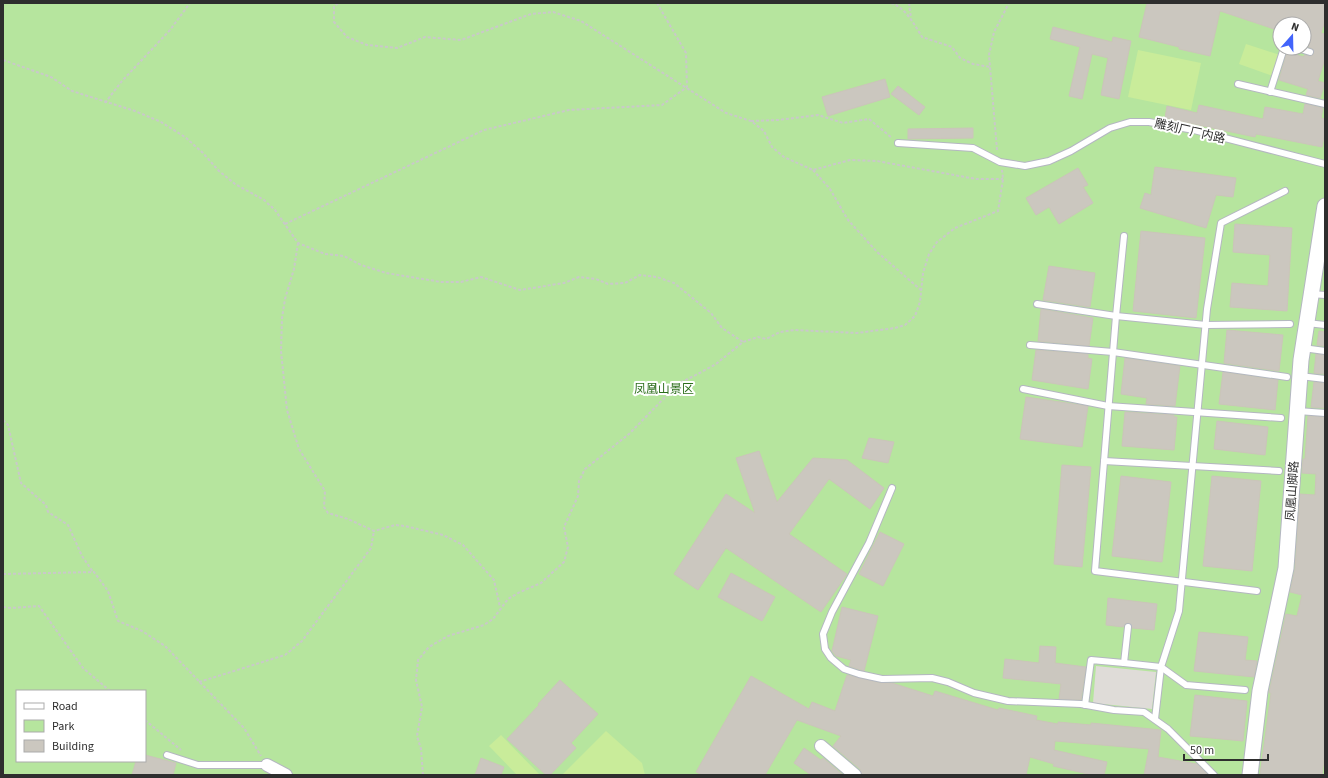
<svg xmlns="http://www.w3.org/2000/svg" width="1328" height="778" viewBox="0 0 1328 778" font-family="'Source Sans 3','Noto Sans SC',sans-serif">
<rect width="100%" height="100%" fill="#efe9e1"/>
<path fill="#b6e59e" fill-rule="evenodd" d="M3 3H1325V775H3ZM1280 24H1304V48H1280ZM17 691H145V761H17Z"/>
<g fill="#c9ec9a">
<polygon points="1246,44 1280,55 1273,76 1239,64"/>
<polygon points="1138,50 1201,63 1191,110 1128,97"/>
<polygon points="606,731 642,763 645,775 562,775"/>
<polygon points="501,735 540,775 517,775 489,746"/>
</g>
<polygon fill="#dfdcd8" points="1096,666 1156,672 1152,709 1093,703"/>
<g fill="#cbc7bf" stroke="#cbc5ba">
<polygon points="1147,3 1325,3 1325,21 1321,33 1325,34 1325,59 1318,81 1325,83 1320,98 1306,95 1308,89 1279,80 1287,52 1304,57 1304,55 1311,56 1314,54 1313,49 1304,45 1304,24 1280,24 1280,31 1220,11 1210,56 1179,49 1179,47 1139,37"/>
<polygon points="1053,27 1112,42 1113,37 1131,41 1119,99 1101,95 1108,58 1092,54 1082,99 1069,96 1080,47 1050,39"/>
<polygon points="885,79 890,97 828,116 822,97"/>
<polygon points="898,86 925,107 919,115 891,94"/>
<polygon points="1305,104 1323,108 1321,118 1325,119 1325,132 1322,147 1256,134 1255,137 1165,118 1167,106 1197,113 1199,105 1263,119 1265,107 1303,114"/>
<polygon points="973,128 973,138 908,139 908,129"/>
<polygon points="1155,167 1236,178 1233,197 1216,195 1206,228 1140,208 1145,193 1151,195"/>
<polygon points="1078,168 1088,185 1083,187 1093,203 1059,224 1049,207 1036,215 1026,198"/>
<polygon points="1235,224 1292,228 1287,311 1230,307 1232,283 1268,286 1270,255 1233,252"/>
<polygon points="1141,231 1205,238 1196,318 1133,311"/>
<polygon points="1049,266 1095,273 1090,307 1043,300"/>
<polygon points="1041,309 1093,318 1089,346 1038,341"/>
<polygon points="1227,330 1283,335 1279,371 1224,363"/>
<polygon points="1319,331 1325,332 1325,346 1317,345"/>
<polygon points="1036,350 1088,354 1088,358 1092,359 1088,389 1032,380"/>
<polygon points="1316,354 1325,355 1325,374 1314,373"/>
<polygon points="1125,358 1180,366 1175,406 1146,404 1147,398 1121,394"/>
<polygon points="1223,372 1278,380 1275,410 1219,404"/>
<polygon points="1314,382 1325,383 1325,408 1311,407"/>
<polygon points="1026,397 1088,406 1082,447 1020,439"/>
<polygon points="1125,412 1174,415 1174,417 1177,417 1174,450 1122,446"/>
<polygon points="1308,416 1325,417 1325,753 1323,767 1322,775 1260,775 1271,693 1269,693 1286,614 1297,616 1302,595 1290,592 1295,569 1300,494 1315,495 1316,474 1302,473 1303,459 1305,459"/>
<polygon points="1217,421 1268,427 1265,455 1214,449"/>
<polygon points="869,438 894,442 888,463 862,458"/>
<polygon points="759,451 777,502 813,458 847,460 884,488 870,509 829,479 789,534 847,574 821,612 726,548 698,590 674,574 726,494 755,513 736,458"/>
<polygon points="1062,465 1091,467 1082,567 1054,564"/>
<polygon points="1121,476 1171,482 1162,562 1112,556"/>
<polygon points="1212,476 1261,481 1252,571 1203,566"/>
<polygon points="880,532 904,544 883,586 859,574"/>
<polygon points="731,573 775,597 762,621 718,597"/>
<polygon points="1108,598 1157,604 1154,630 1132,628 1129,623 1126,623 1123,627 1106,625"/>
<polygon points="842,607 878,616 864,671 849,666 851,660 836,656 832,651"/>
<polygon points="1199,632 1248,637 1245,660 1257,661 1254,677 1194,671"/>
<polygon points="1040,646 1056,647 1055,663 1086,667 1081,700 1059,699 1061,684 1003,678 1005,659 1039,663"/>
<polygon points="847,675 881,683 892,683 933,696 935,691 998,710 999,708 1037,716 1036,720 1058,724 1058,722 1091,725 1091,723 1161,730 1158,757 1197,764 1208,775 1144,775 1149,749 1055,741 1054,750 1107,762 1104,775 1092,775 1053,766 1054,764 1030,757 1026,775 862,775 860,769 833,746 841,736 797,720 765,775 702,775 696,772 751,676 809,709 812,702 835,711"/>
<polygon points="560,680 598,714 571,743 576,748 550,775 546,775 507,739 539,705 538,704"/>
<polygon points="1195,695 1247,701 1243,741 1190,736"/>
<polygon points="804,748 821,760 823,758 843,775 811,775 794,763"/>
<polygon points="145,755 176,763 173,775 132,775 136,761 145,761"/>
<polygon points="481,758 504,767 501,775 475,775"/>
</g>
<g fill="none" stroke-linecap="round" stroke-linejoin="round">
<defs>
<g id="service">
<polyline points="1297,48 1310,52"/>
<polyline points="1238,84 1325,104"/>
<polyline points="1270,92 1284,48"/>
<polyline points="898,143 973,148 1000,162 1025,166 1049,161 1071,151 1110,128 1130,122 1149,122 1194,130 1325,164"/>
<polyline points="1124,236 1116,316 1095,571 1257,591"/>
<polyline points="1311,294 1325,295"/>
<polyline points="1037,304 1116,316 1206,325 1290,324"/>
<polyline points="1307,323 1325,325"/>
<polyline points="1030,345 1113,352 1287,377"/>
<polyline points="1303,348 1325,351"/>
<polyline points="1300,376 1325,379"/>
<polyline points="1023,389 1108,406 1281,418"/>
<polyline points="1298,411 1325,413"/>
<polyline points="1104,461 1279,471"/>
<polyline points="892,488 869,543 832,612 823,634 825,649 831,658 844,669 859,674 882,679 932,678 948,682 974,693 1008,701 1081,704 1114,710 1144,712 1168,729 1214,775"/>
<polyline points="1124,663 1161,667 1155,719"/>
<polyline points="1245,690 1186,685 1161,667 1179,611 1207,309 1221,223 1285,191"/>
<polyline points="1085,705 1091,660 1124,663 1128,627"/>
<polyline points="167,755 198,765 267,765"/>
</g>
<g id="minor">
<polyline points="821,746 855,775"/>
<polyline points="267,765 286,775"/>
</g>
<polyline id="tertiary" points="1250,775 1260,691 1286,568 1301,360 1325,206"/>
</defs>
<use href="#service" stroke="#b4b7c1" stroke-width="8"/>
<use href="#minor" stroke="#b4b7c1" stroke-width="14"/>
<use href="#tertiary" stroke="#b4b7c1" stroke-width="17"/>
<g stroke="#c9c9c9" stroke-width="2" stroke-dasharray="3 2" stroke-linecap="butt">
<polyline points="338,3 334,7 334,22 347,37 367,45 397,48 425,37 461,40 531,14 553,12 581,21 726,113 751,121 764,131 772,147 784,157 813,170 850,160 877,161 976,179 1003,179"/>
<polyline points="657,3 686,53 687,87"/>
<polyline points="864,3 870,3"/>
<path d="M891 3C906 8 914 24 922 37L952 47 960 58 973 64 990 67"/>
<polyline points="909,3 911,18"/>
<polyline points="3,60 51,77 72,91 135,111 161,122 185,137 203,153 219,171 235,184 264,200 275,210 298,243 325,254 344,256 361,265 386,273 441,282 461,282 481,277 520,290 564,283 579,277 596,279 608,284 625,283 640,275 657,277 674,283 711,313 722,328 743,342"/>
<polyline points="105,103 122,81 170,30 190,3"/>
<polyline points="751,121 778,120 818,115 843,123 869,119 892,138"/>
<polyline points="997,150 989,55 994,32 1009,3"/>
<polyline points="813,170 830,189 848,220 877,252 921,290"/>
<polyline points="285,224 484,130 569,110 662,105 687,87"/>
<polyline points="298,243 294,269 285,299 282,318 281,351 287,410 299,449 325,491 324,507 328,513 348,519 374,531 395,525 405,526 443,535 463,545 494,580 500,607"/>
<polyline points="3,420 8,425 21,483 46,505 48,512 68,525 82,556 93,572"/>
<polyline points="3,574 94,572 108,591 118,621 142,631 165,646 244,728 261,756"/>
<polyline points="3,607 11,608 39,606 83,668 110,691"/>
<polyline points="199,682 285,655 302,641 371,548 374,531"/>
<polyline points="145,720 181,750"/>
<polyline points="423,775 421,749 417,736 422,707 416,680 418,660 429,647 448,636 484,625 493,619 508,599 518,593 541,583 564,562 568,547 564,527 578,496 579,481 585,469 629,434 679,383 694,376 716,364 743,342 758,337 766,339 780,332 795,330 857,333 895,328 905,325 915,316 920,302 923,273 929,254 937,242 955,228 998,211 1003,179 1002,170"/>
</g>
<use href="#service" stroke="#fff" stroke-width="6"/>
<use href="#minor" stroke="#fff" stroke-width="12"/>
<use href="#tertiary" stroke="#fff" stroke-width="15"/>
</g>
<g text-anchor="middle" stroke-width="4" stroke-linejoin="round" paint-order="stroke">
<g font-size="12" fill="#2e2e2e" stroke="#fff">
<text transform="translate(1190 131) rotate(13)" y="4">雕刻厂厂内路</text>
<text transform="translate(1292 491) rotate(-86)" y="4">凤凰山脚路</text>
</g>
<g font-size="12" fill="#2c6e1b" stroke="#fff">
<text x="664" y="393">凤凰山景区</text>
</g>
</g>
<rect width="1328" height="778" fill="none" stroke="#2e2e2e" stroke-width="8"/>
<rect x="16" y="690" width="130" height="72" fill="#ffffff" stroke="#ababab"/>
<rect x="24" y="703" width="20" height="6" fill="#ffffff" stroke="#ababab"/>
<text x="52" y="710" font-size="12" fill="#2e2e2e">Road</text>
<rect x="24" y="720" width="20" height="12" fill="#b6e59e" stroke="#ababab"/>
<text x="52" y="730" font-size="12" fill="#2e2e2e">Park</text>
<rect x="24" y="740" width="20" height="12" fill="#cbc7bf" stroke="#ababab"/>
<text x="52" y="750" font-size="12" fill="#2e2e2e">Building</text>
<g transform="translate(1292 36) rotate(20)"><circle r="19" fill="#ffffff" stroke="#ababab"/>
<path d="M0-3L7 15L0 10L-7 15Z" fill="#4264fb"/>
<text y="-6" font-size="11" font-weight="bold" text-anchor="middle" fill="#2e2e2e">N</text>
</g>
<path d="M1184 754v6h84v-6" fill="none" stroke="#2e2e2e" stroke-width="2"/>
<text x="1190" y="754" font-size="12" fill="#2e2e2e" stroke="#ffffff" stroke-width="3" paint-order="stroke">50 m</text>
</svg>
